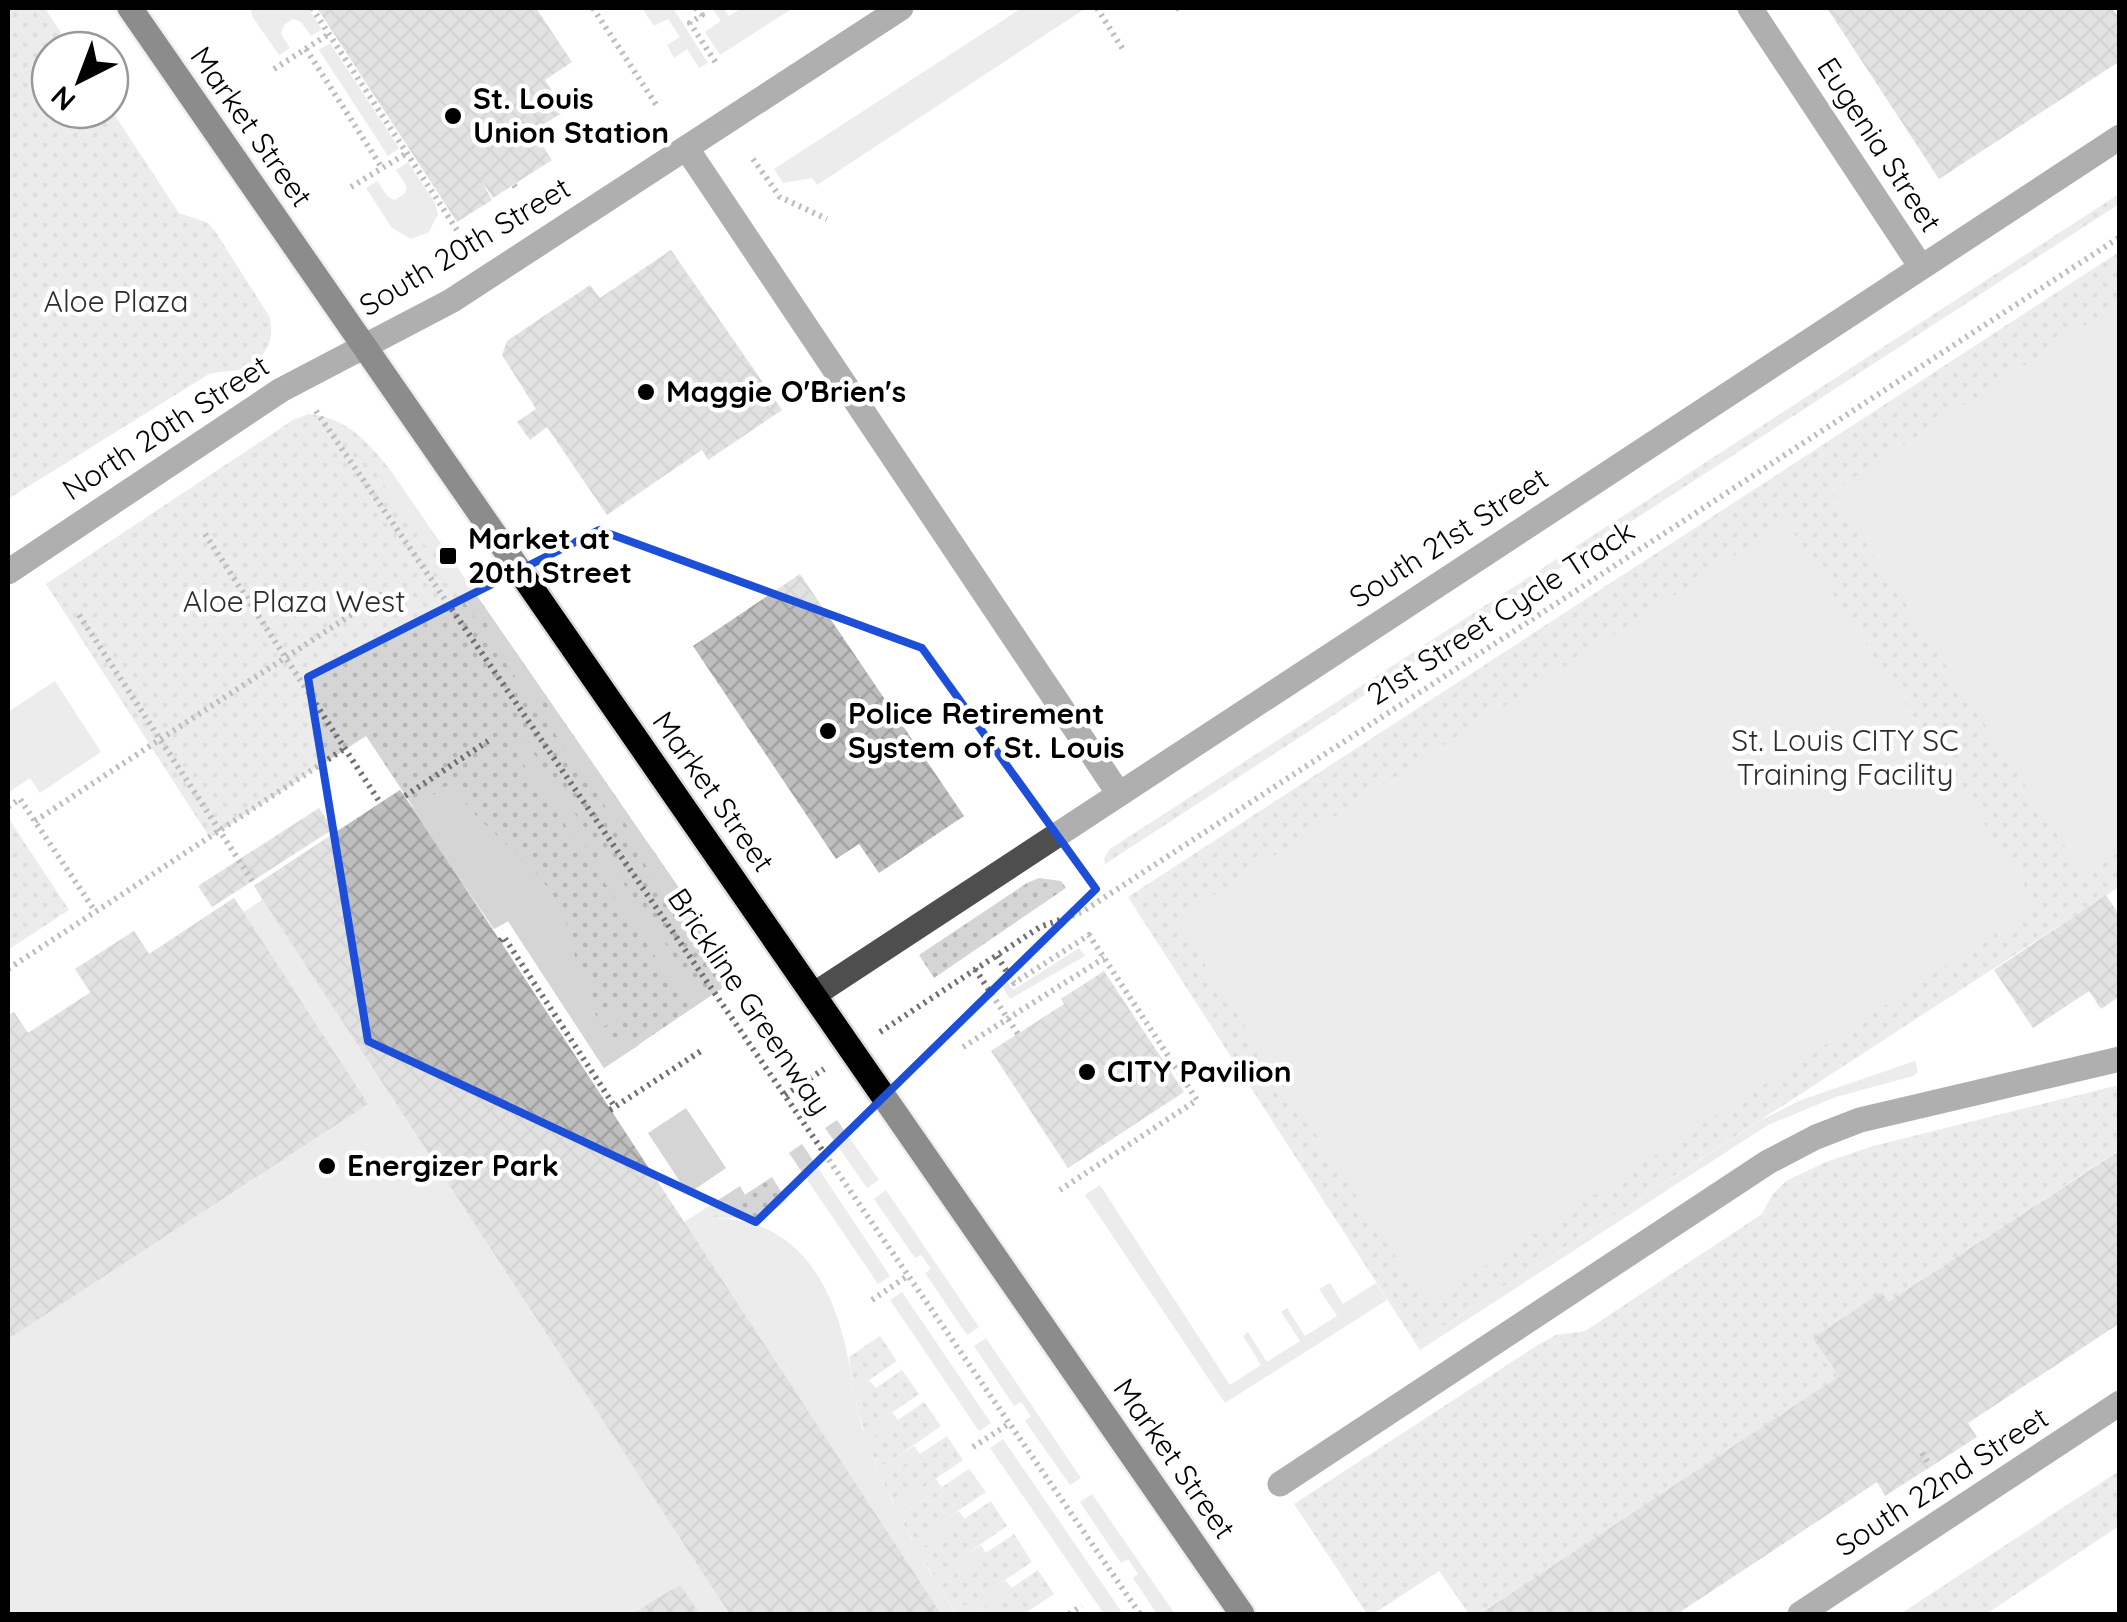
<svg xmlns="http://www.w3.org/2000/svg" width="2127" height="1622" viewBox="0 0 2127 1622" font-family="Quicksand,sans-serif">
<defs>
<pattern id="grass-dots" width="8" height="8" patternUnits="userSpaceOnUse" patternTransform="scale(2.5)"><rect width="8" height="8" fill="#d5d5d5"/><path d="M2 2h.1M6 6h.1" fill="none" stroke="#b5b5b5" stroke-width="1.8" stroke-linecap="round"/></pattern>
<pattern id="building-cross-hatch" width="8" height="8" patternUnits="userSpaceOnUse" patternTransform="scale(2.5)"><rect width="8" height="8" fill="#bebebe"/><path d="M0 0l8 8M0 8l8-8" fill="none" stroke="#a2a2a2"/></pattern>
</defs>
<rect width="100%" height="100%" fill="#fff"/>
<g fill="url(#grass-dots)">
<path d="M8 8H45L72 50H50V110L110 108 179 213 208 223 215 231 269 316C276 339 266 360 242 369 232 372 219 371 209 374L8 499Z"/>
<polygon points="2119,194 2119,204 1105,864 1104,858 1110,849"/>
<polygon points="2119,252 2119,887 1416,1344 1128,897"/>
<path d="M309 414C346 418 365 439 388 467L740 976 604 1068 508 921 494 929 366 736 210 838 46 584 293 420Z"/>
<polygon points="9,819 69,910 8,950 8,820"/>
<polygon points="1039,878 1061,881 1066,888 934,978 919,955 1027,883"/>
<polygon points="2119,1085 2119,1150 1888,1302 1882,1293 1839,1376 1480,1614 1469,1614 1439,1571 1373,1614 1367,1614 1294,1504 1538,1345 1556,1335 1585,1331 1762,1214 1773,1194 1786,1181 1826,1162 1873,1146"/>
<polygon points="772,1177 787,1201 755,1222 733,1218 709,1218"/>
<polygon points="880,1336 897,1361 853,1391 849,1357"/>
<polygon points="902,1370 919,1394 864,1432 856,1402"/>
<polygon points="924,1402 941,1426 878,1470 867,1441"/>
<polygon points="947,1436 963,1460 895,1507 882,1479"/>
<polygon points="969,1469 986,1492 913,1541 899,1516"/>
<polygon points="2119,1471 2119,1526 1986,1614 1900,1614"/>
<polygon points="991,1501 1007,1526 933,1577 918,1550"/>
<polygon points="1014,1534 1032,1562 955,1613 938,1585"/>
<polygon points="1038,1570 1054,1594 1024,1614 973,1614"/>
</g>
<g fill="#d5d5d5">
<polygon points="251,8 308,8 322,29 311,36 301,22 293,19 284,25 281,34 290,48 279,55 252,16"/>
<polygon points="642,8 673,8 708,63 699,68 687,49 674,58 667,45 680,37 668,19 654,26"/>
<polygon points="712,8 723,8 729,16 742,8 793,8 720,55 705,32 721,21"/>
<polygon points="1022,8 1086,8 817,185 812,178 783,183 774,169"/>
<polygon points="330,43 399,148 388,156 319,50"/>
<polygon points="408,162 435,203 438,214 429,232 411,239 392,228 366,188 377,181 388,197 395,200 405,193 407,187 396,170"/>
<polygon points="2119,303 2119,852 2084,875 1832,492"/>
<polygon points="388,467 438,540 426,547 377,474"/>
<polygon points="1786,522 2038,906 1427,1304 1176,920"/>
<polygon points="448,554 547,698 535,706 488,637 493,633 482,616 476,619 436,561"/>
<polygon points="55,681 101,752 40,793 30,778 8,793 8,712"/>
<polygon points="556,711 691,906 680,914 628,840 633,835 624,821 618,825 545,719"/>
<polygon points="521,735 594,841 582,849 509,743"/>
<path d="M451 783C477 826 522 851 551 892 570 919 571 950 582 980L591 976 597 984 586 991 597 1018 613 1008 620 1016 602 1028 614 1049 634 1037 639 1045 604 1068 508 921 494 929 458 876 684 1222 740 1186 745 1195 711 1218C810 1217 843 1306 853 1390L869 1380 876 1388 856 1402 863 1431 892 1412 898 1420 868 1441 877 1469 914 1446 920 1454 882 1479 894 1506 936 1479 942 1487 899 1516 912 1540 959 1511 965 1520 918 1550 932 1576 981 1545 986 1553 938 1585 954 1612 1005 1580 1012 1588 973 1614H8V1016L14 1012 28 1033 90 993 75 969 134 931 149 954 234 898 244 912 262 900 255 885 400 790 413 808Z"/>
<polygon points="604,855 704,1000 691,1009 592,864"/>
<polygon points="1079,948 1085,956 1010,999 1000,983 1006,980 1013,990"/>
<polygon points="1915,1061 1918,1072 1913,1076 1836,1097 1768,1125 1420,1350 1416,1344 1761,1120 1801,1100"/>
<polygon points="686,1108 726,1168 688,1194 648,1133"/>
<polygon points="837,1120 879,1180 867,1188 825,1128"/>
<polygon points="802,1144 890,1276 878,1284 789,1153"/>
<polygon points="1100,1185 1230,1385 1261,1365 1243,1336 1248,1332 1267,1362 1300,1341 1281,1312 1287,1308 1305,1336 1337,1316 1319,1289 1330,1283 1343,1304 1376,1283 1387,1300 1225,1403 1085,1195"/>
<polygon points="886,1190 979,1327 967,1335 925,1273 931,1269 921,1255 915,1258 874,1199"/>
<polygon points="902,1292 991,1423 979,1431 890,1300"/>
<polygon points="986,1338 1081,1478 1070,1485 1025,1421 1031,1416 1021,1402 1014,1406 974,1346"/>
<polygon points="1003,1439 1123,1614 1104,1614 990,1448"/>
<polygon points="1092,1494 1175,1614 1157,1614 1133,1578 1138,1574 1128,1559 1121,1563 1080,1502"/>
</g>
<g fill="url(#building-cross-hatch)">
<polygon points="317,8 536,8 572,62 545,80 565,111 533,131 552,160 493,198 480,178 492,200 457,222"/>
<polygon points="1827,8 2112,8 2120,19 2120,61 1939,179"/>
<polygon points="671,250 782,410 708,460 702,450 607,515 547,427 530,440 517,422 536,409 502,355 507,341 590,285 600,298"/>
<polygon points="800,574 964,816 879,873 859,844 836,859 693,646"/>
<polygon points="400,790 500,941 941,1614 730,1614 695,1561 254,886"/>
<polygon points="319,808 333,829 212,907 198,886"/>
<polygon points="2106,895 2120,916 2120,996 2101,1009 2089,991 2033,1028 1994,970"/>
<polygon points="234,898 368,1104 8,1339 8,1016 14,1012 28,1033 91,992 75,969 134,931 149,954"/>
<polygon points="1104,971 1184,1092 1068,1168 991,1051 1064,1004 1061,999"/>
<polygon points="2120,1150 2120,1323 1968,1423 1977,1437 1885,1496 1877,1482 1677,1614 1480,1614 1839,1376 1813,1338 1882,1292 1888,1302"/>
<polygon points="680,1585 700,1614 633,1614 656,1599"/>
</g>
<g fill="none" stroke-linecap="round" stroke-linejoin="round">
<defs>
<polyline id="major" points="130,8 1242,1614"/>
</defs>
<use href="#major" stroke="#dbdbdb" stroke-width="30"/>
<g stroke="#707070" stroke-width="6" stroke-dasharray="2.5 5" stroke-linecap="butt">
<polyline points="312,8 457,230"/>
<polyline points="593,8 657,106"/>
<polyline points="696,8 702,15 690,23 718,66"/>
<polyline points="1097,8 1124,51"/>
<polyline points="1178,8 1182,13"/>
<polyline points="306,49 382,168"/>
<polyline points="274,69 329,34"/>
<polyline points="753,159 780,197 827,219"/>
<polyline points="514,185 518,191"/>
<polyline points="351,187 407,153"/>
<polyline points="316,411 1140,1614"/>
<polyline points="205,534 381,804"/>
<polyline points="79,615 255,885"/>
<polyline points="405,796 488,741"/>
<polyline points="8,807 20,799 95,911"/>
<polyline points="35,821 386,592"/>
<polyline points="500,941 504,937 615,1107"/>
<polyline points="997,956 1014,983 1089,935 1197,1100 1060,1190"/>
<polyline points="8,969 344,749"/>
<polyline points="975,969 1018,1034"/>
<polyline points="880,1032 1040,927 1082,912 2120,237"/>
<polyline points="963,1047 1104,958"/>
<polyline points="785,1095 824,1069"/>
<polyline points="610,1110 701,1051"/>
<polyline points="872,1300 909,1275"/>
<polyline points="973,1447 1010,1423"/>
<polyline points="1922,1453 1929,1464"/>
<polyline points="1069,1614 1082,1606"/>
</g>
<g stroke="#4e4e4e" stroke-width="25">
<polyline points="1750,8 1921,267"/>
<polyline points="687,149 1119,794"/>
<polyline points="8,572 281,390 451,301 901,8"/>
<polyline points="815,994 2120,137"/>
<polyline points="1280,1484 1768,1162 1816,1137 1860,1120 2120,1059"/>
<polyline points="1800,1614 2120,1403"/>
</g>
<use href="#major" stroke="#000" stroke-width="25"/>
</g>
<path d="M0 0H2127V1622H0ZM599 530 922 648 1096 889 756 1222 368 1041 308 677Z" fill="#fff" fill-opacity=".55" fill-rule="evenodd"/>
<path fill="none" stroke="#1d4ed8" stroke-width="8" stroke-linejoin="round" d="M599 530 922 648 1096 889 756 1222 368 1041 308 677Z"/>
<g fill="#000" stroke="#fff" stroke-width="4">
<circle cx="453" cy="116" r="10"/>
<circle cx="646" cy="392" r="10"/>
<rect x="438" y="546" width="20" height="20" rx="5"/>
<circle cx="828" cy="731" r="10"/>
<circle cx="1087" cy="1072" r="10"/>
<circle cx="327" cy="1166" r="10"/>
</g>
<g text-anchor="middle" stroke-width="9" stroke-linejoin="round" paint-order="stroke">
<g font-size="30" font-weight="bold" fill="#000" stroke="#fff" text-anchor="start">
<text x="473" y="109">St. Louis<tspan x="473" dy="34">Union Station</tspan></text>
<text x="666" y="402">Maggie O'Brien's</text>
<text x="468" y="549">Market at<tspan x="468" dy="34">20th Street</tspan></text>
<text x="848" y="724">Police Retirement<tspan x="848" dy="34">System of St. Louis</tspan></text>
<text x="1107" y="1082">CITY Pavilion</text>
<text x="347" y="1176">Energizer Park</text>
</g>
<g font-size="30" fill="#000" stroke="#fff">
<text transform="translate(251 127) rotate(55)" y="10">Market Street</text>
<text transform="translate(1879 145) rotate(57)" y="10">Eugenia Street</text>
<text transform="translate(465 247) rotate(-31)" y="10">South 20th Street</text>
<text transform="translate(166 428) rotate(-33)" y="10">North 20th Street</text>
<text transform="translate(1449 538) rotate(-33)" y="10">South 21st Street</text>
<text transform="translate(1501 613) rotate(-33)" y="10">21st Street Cycle Track</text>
<text transform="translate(713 792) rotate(55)" y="10">Market Street</text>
<text transform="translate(749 1002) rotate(56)" y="10">Brickline Greenway</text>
<text transform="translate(1174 1459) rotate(55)" y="10">Market Street</text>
<text transform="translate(1942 1482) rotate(-33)" y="10">South 22nd Street</text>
</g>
<g font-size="30" fill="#2c2c2c" stroke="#fff">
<text x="116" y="312">Aloe Plaza</text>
<text x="294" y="612">Aloe Plaza West</text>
<text x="1845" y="751">St. Louis CITY SC<tspan x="1845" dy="34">Training Facility</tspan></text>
</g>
</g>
<rect width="2127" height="1622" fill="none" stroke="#000000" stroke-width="20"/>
<g transform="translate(80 80) rotate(222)"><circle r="48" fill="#ffffff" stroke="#999999" stroke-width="2.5"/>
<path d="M0-8L18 38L0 25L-18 38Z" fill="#000000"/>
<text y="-15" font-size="28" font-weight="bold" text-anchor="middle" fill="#000000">N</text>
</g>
</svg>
